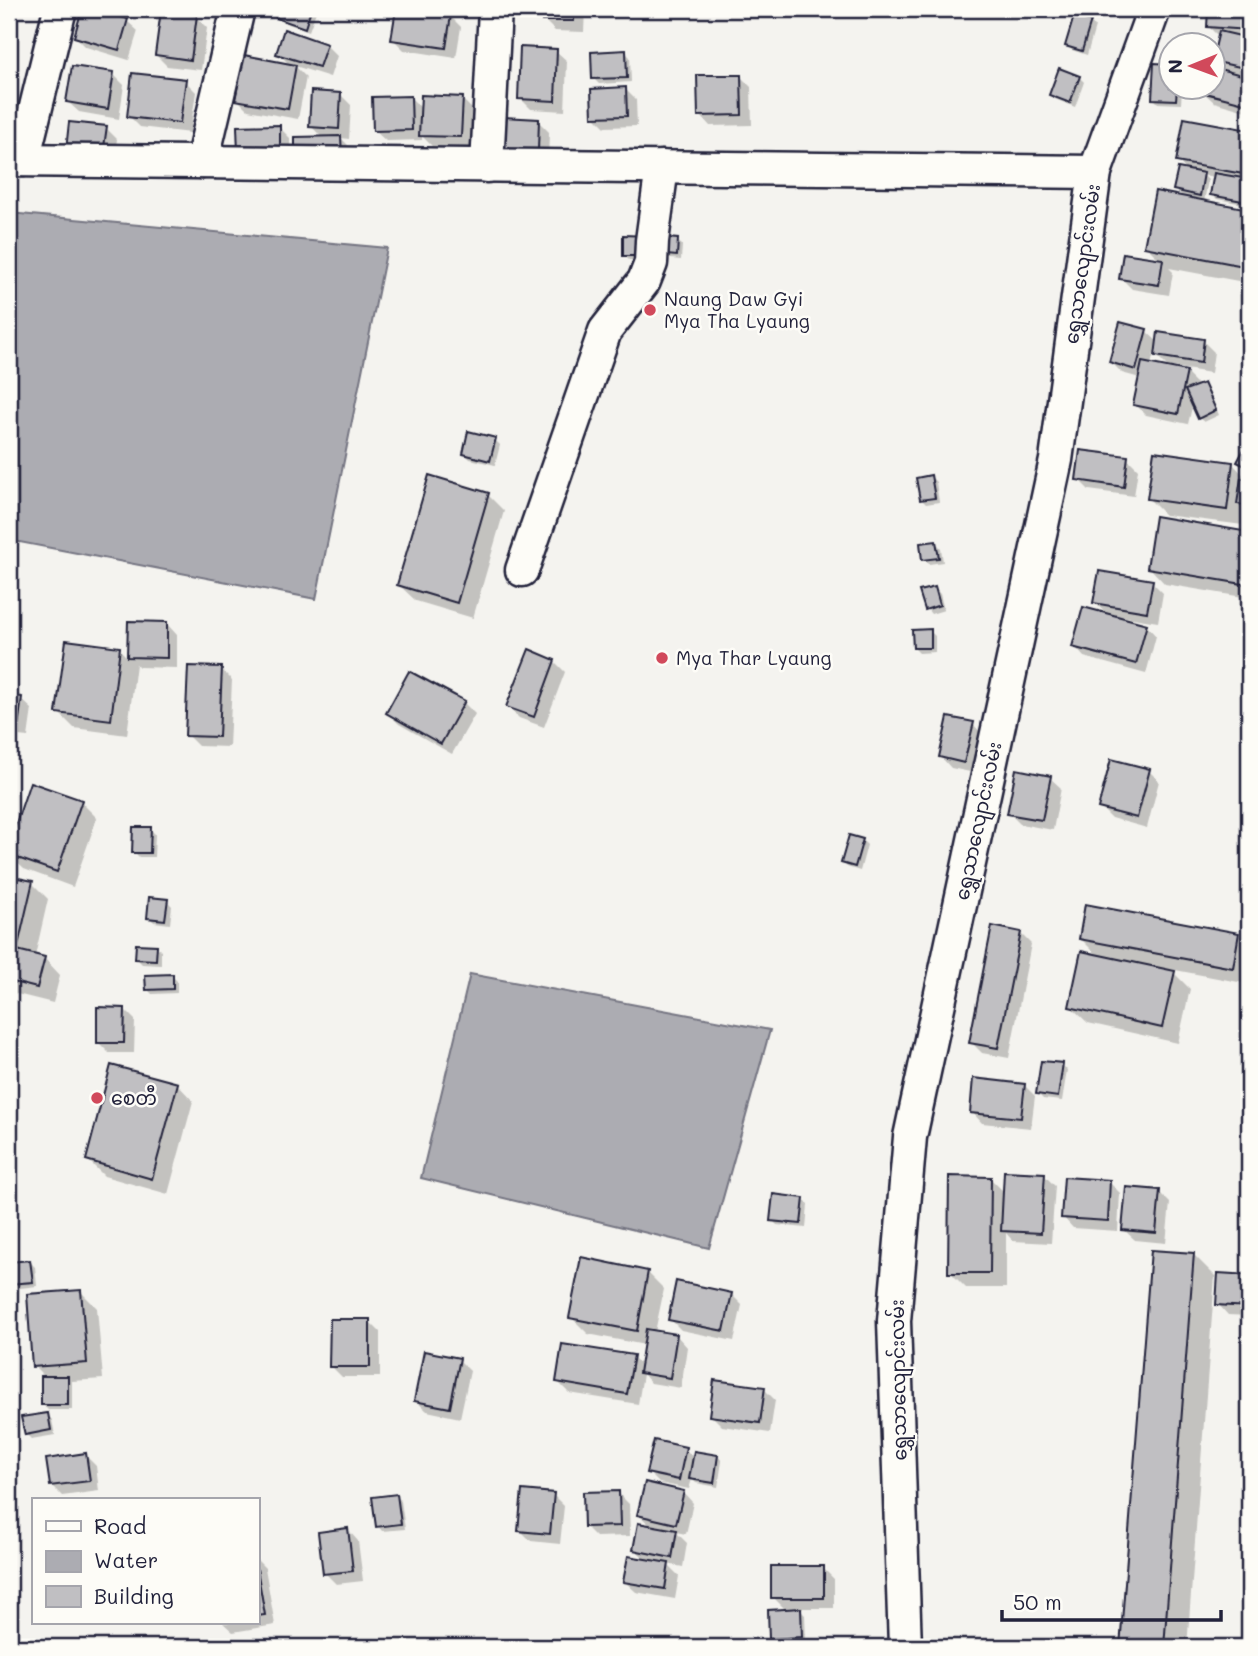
<svg xmlns="http://www.w3.org/2000/svg" width="1258" height="1656" viewBox="0 0 1258 1656" font-family="Mali,'Noto Sans Myanmar',sans-serif">
<rect width="100%" height="100%" fill="#f4f3ef"/>
<filter id="ink" filterUnits="userSpaceOnUse"><feTurbulence type="fractalNoise" baseFrequency=".0143" numOctaves="2"/><feDisplacementMap in="SourceGraphic" scale="14" xChannelSelector="R" yChannelSelector="G"/><feConvolveMatrix kernelMatrix="1 2 1 2 8 2 1 2 1" color-interpolation-filters="sRGB"/></filter>
<g filter="url(#ink)">
<g fill="#acacb2" stroke="#757582" stroke-width="2">
<polygon points="9,213 387,248 316,599 9,540"/>
<polygon points="470,974 770,1030 709,1248 421,1178"/>
</g>
<g fill="#0003" fill-rule="evenodd">
<polygon points="84,9 127,21 138,31 129,60 86,47 76,37"/>
<polygon points="281,9 317,9 309,31 283,22 278,17"/>
<polygon points="398,9 450,16 461,27 456,58 404,50 393,39"/>
<polygon points="544,9 585,9 584,32 555,31 544,20"/>
<polygon points="1210,9 1249,9 1249,112 1214,102 1203,92 1205,88 1212,88 1226,72 1214,60 1219,37 1209,27"/>
<polygon points="196,17 207,28 201,70 167,66 156,55"/>
<polygon points="1090,22 1095,27 1087,55 1072,50 1067,45"/>
<polygon points="326,45 337,56 330,77 295,66 306,77 298,119 248,110 237,99 290,65 278,53"/>
<polygon points="556,51 567,61 565,111 531,109 520,98"/>
<polygon points="625,52 630,57 631,82 599,84 594,79"/>
<polygon points="1155,65 1170,66 1170,88 1182,88 1181,104 1158,103 1153,98"/>
<polygon points="113,74 124,85 119,119 79,112 68,102"/>
<polygon points="740,76 751,87 752,125 710,126 700,115"/>
<polygon points="1079,77 1084,82 1075,107 1055,99 1051,94"/>
<polygon points="185,81 196,92 190,133 140,127 129,116"/>
<polygon points="625,89 636,100 637,126 605,127 594,116"/>
<polygon points="340,94 351,105 349,139 341,138 352,149 352,168 311,126"/>
<polygon points="410,97 422,109 462,99 473,110 471,147 432,146 422,136 422,140 386,141 375,131"/>
<polygon points="505,119 538,121 549,132 548,161"/>
<polygon points="1186,120 1249,132 1249,205 1217,199 1212,194 1215,177 1203,175 1208,180 1204,202 1249,211 1249,283 1169,268 1173,272 1169,295 1132,289 1121,278 1161,261 1146,246 1184,198 1175,189 1188,172 1178,161"/>
<polygon points="71,124 106,128 117,139 114,164"/>
<polygon points="279,127 290,138 290,163 250,163"/>
<polygon points="625,237 652,260 629,260 624,255"/>
<polygon points="677,241 682,245 681,260 661,258"/>
<path d="M1146 331 1159 343 1203 341 1214 352 1211 373 1173 367V370L1186 373 1197 384 1196 388 1203 385 1208 390 1219 415 1204 422 1199 418 1193 403 1188 424 1146 415 1135 404 1140 378 1122 373 1111 362ZM1154 353 1171 370 1151 365Z"/>
<polygon points="495,440 500,445 495,465 470,459 465,454"/>
<polygon points="1127,458 1138,469 1134,496 1089,490 1078,479"/>
<polygon points="1232,463 1249,481 1249,509 1245,508 1243,525 1165,515 1149,499"/>
<polygon points="931,477 936,482 939,502 926,504 921,499"/>
<polygon points="488,495 504,511 473,618 416,601 399,585"/>
<polygon points="1157,518 1249,534 1249,598 1165,584 1149,567"/>
<polygon points="936,543 941,548 943,562 929,564 924,559"/>
<polygon points="1152,582 1163,593 1158,622 1120,616 1119,618 1146,625 1156,636 1146,674 1084,657 1074,646 1108,615 1095,603"/>
<polygon points="935,589 940,594 944,610 931,614 927,609"/>
<polygon points="129,623 167,624 177,635 177,668 139,667 136,664 127,735 74,728 58,712 119,649 128,658"/>
<polygon points="930,631 935,636 935,652 919,653 914,648"/>
<polygon points="554,661 565,672 544,727 519,718 508,707"/>
<polygon points="221,669 232,680 229,747 198,746 187,735"/>
<polygon points="9,697 21,699 32,709 28,737 9,735"/>
<polygon points="464,703 475,714 452,754 399,724 388,713"/>
<polygon points="973,724 983,735 975,773 951,768 941,757"/>
<polygon points="1149,771 1159,781 1147,828 1111,818 1100,807"/>
<polygon points="1050,778 1061,788 1053,830 1020,824 1009,813"/>
<polygon points="31,784 81,802 97,818 73,887 24,869 11,857 9,867 9,849"/>
<polygon points="150,829 155,834 154,857 139,857 134,852"/>
<polygon points="862,840 867,845 860,871 847,867 843,862"/>
<polygon points="9,878 32,883 48,899 35,956 44,958 60,975 53,1003 9,992"/>
<polygon points="167,901 172,906 170,924 154,922 149,917"/>
<polygon points="1020,933 1031,944 1009,1058 982,1053 971,1042"/>
<polygon points="1239,934 1249,945 1249,984 1170,969 1190,989 1178,1043 1088,1023 1071,1007 1098,956 1081,939"/>
<polygon points="156,946 161,951 161,965 142,964 137,959"/>
<polygon points="172,976 177,981 177,993 152,994 147,989"/>
<polygon points="124,1009 135,1020 134,1053 109,1053 98,1042"/>
<polygon points="1062,1065 1067,1070 1062,1101 1043,1099 1038,1094"/>
<polygon points="177,1084 193,1101 168,1194 104,1176 88,1160"/>
<polygon points="1024,1085 1035,1096 1031,1128 982,1123 972,1112"/>
<polygon points="1044,1175 1055,1186 1051,1243 1013,1241 1006,1233 1006,1288 966,1288 950,1272 990,1178 1005,1193"/>
<polygon points="1109,1182 1120,1193 1118,1231 1073,1228 1063,1217"/>
<polygon points="1159,1192 1170,1203 1166,1243 1135,1240 1124,1230"/>
<polygon points="803,1199 808,1204 806,1228 777,1225 772,1220"/>
<polygon points="1152,1252 1194,1255 1215,1276 1187,1647 1122,1647"/>
<polygon points="30,1262 35,1267 37,1286 12,1289 9,1286 9,1264"/>
<polygon points="647,1272 664,1289 655,1332 677,1336 687,1347 681,1388 651,1383 643,1374 638,1404 569,1393 558,1382 633,1357 642,1366 645,1345 588,1334 571,1317"/>
<polygon points="1220,1275 1249,1277 1249,1316 1228,1315 1218,1304"/>
<polygon points="81,1292 97,1308 103,1379 72,1381 72,1410 48,1410 43,1405 46,1378 34,1366"/>
<polygon points="731,1294 742,1305 734,1341 681,1330 670,1319"/>
<polygon points="369,1321 380,1332 380,1377 342,1377 331,1366"/>
<polygon points="459,1360 470,1371 460,1418 427,1411 416,1401"/>
<polygon points="764,1389 775,1400 770,1433 722,1426 711,1415"/>
<polygon points="48,1415 52,1420 55,1435 31,1439 26,1434"/>
<polygon points="685,1449 694,1458 718,1456 722,1461 718,1487 696,1483 692,1479 689,1489 659,1483 648,1472"/>
<polygon points="85,1455 96,1466 99,1491 62,1496 52,1486"/>
<polygon points="683,1492 693,1503 686,1534 676,1532 687,1543 683,1567 667,1564 679,1576 675,1599 636,1592 625,1582 647,1561 635,1549 652,1527 639,1515"/>
<polygon points="618,1493 629,1504 630,1536 596,1537 585,1526"/>
<polygon points="553,1495 564,1506 560,1544 531,1541 520,1530"/>
<polygon points="396,1496 401,1501 405,1529 382,1531 378,1526"/>
<polygon points="348,1530 358,1541 363,1581 336,1584 325,1573"/>
<polygon points="257,1560 265,1568 275,1625 233,1632 223,1623 257,1623"/>
<polygon points="823,1568 834,1579 834,1608 798,1608 805,1615 806,1641 799,1642 805,1647 771,1647 771,1644 777,1644 771,1638 787,1611 773,1597"/>
</g>
<g fill="#c0bfc2" stroke="#22223b" stroke-width="2">
<polygon points="82,9 93,9 128,19 119,50 74,37"/>
<polygon points="279,9 311,9 305,28 276,18"/>
<polygon points="396,9 414,9 451,15 446,48 391,40"/>
<polygon points="543,9 574,9 574,21 542,21"/>
<polygon points="1208,9 1249,9 1249,30 1207,27"/>
<polygon points="161,10 197,15 191,60 155,55"/>
<polygon points="1074,16 1091,21 1082,51 1065,46"/>
<polygon points="284,29 327,44 319,67 276,54"/>
<polygon points="1219,31 1249,38 1249,69 1212,61"/>
<polygon points="520,47 557,49 555,101 518,99"/>
<polygon points="626,50 627,78 592,79 591,52"/>
<polygon points="244,55 296,65 288,109 235,100"/>
<polygon points="1154,63 1170,64 1170,88 1177,88 1176,100 1152,99"/>
<polygon points="72,66 114,72 108,109 66,102"/>
<polygon points="1212,67 1249,77 1248,104 1201,92 1203,88 1212,88"/>
<polygon points="1059,68 1080,76 1070,103 1049,95"/>
<polygon points="132,73 186,79 180,123 127,117"/>
<polygon points="697,75 741,75 742,115 698,116"/>
<polygon points="626,87 627,116 592,117 591,89"/>
<polygon points="311,91 341,93 339,129 309,127"/>
<polygon points="421,95 463,97 461,137 419,136"/>
<polygon points="411,96 412,130 373,131 372,97"/>
<polygon points="503,117 539,119 538,151 502,150"/>
<polygon points="1184,118 1249,130 1249,175 1176,162"/>
<polygon points="69,122 107,126 103,154 66,150"/>
<polygon points="280,125 280,153 238,153 237,126"/>
<polygon points="341,136 342,157 295,158 295,137"/>
<polygon points="1178,168 1204,173 1200,196 1173,190"/>
<polygon points="1214,173 1249,179 1248,202 1210,195"/>
<polygon points="1155,191 1249,209 1249,267 1144,247"/>
<polygon points="623,235 649,236 648,256 623,256"/>
<polygon points="656,237 678,239 677,256 655,254"/>
<polygon points="1123,253 1163,259 1159,285 1119,279"/>
<polygon points="1120,322 1147,329 1136,370 1109,362"/>
<polygon points="1158,332 1204,339 1201,363 1155,356"/>
<polygon points="1142,362 1187,371 1178,414 1133,405"/>
<polygon points="1204,383 1216,410 1198,419 1185,390"/>
<polygon points="468,431 496,438 490,461 463,454"/>
<polygon points="1248,442 1249,443 1249,468 1237,462"/>
<polygon points="1080,450 1128,456 1124,487 1076,480"/>
<polygon points="1154,451 1233,462 1227,510 1147,499"/>
<polygon points="429,475 489,493 457,603 397,585"/>
<polygon points="931,475 935,498 920,500 916,478"/>
<polygon points="1241,478 1249,479 1249,506 1237,504"/>
<polygon points="1155,516 1249,532 1249,585 1147,568"/>
<polygon points="936,541 939,558 922,560 920,543"/>
<polygon points="1099,571 1153,580 1147,612 1093,603"/>
<polygon points="935,587 940,605 925,610 919,591"/>
<polygon points="1083,607 1147,624 1136,664 1072,647"/>
<polygon points="128,621 167,622 167,658 127,657"/>
<polygon points="931,629 931,648 913,648 912,630"/>
<polygon points="66,640 120,647 111,720 56,713"/>
<polygon points="529,649 555,660 534,717 506,707"/>
<polygon points="188,666 222,667 219,737 185,736"/>
<polygon points="409,671 465,701 441,744 386,713"/>
<polygon points="9,695 22,697 18,727 9,726"/>
<polygon points="948,717 974,722 964,763 939,757"/>
<polygon points="1111,759 1150,769 1137,818 1098,808"/>
<polygon points="1016,769 1051,776 1042,820 1007,814"/>
<polygon points="30,782 82,800 57,872 9,855 9,844"/>
<polygon points="133,827 151,827 150,853 132,853"/>
<polygon points="849,835 863,839 855,867 841,863"/>
<polygon points="9,876 33,881 17,950 45,957 37,988 9,981"/>
<polygon points="149,897 168,899 165,920 147,918"/>
<polygon points="1085,904 1239,933 1233,968 1079,939"/>
<polygon points="992,926 1021,932 998,1048 969,1043"/>
<polygon points="136,944 157,945 156,960 135,959"/>
<polygon points="1081,951 1175,971 1162,1028 1069,1007"/>
<polygon points="173,974 173,989 146,990 145,975"/>
<polygon points="97,1007 125,1008 124,1043 97,1043"/>
<polygon points="1041,1061 1063,1063 1058,1097 1036,1094"/>
<polygon points="111,1065 178,1083 152,1179 86,1160"/>
<polygon points="973,1078 1025,1084 1021,1118 970,1113"/>
<polygon points="1004,1171 1045,1173 1041,1233 1001,1231"/>
<polygon points="949,1176 991,1177 990,1273 948,1273"/>
<polygon points="1064,1177 1110,1180 1108,1221 1061,1218"/>
<polygon points="1126,1187 1160,1190 1156,1233 1122,1230"/>
<polygon points="773,1194 804,1198 801,1224 770,1221"/>
<polygon points="1151,1250 1194,1253 1164,1647 1120,1647"/>
<polygon points="581,1257 648,1271 637,1331 569,1318"/>
<polygon points="30,1260 33,1282 9,1284 9,1262"/>
<polygon points="1218,1273 1249,1275 1249,1307 1216,1305"/>
<polygon points="676,1281 732,1293 724,1331 668,1320"/>
<polygon points="81,1290 87,1363 32,1367 27,1294"/>
<polygon points="330,1319 370,1319 370,1367 329,1367"/>
<polygon points="646,1329 677,1334 670,1378 639,1373"/>
<polygon points="562,1344 634,1355 627,1394 556,1382"/>
<polygon points="424,1351 460,1358 450,1408 414,1401"/>
<rect x="41" y="1376" width="27" height="29"/>
<polygon points="714,1380 765,1387 760,1423 709,1416"/>
<polygon points="48,1413 51,1430 25,1435 21,1417"/>
<polygon points="654,1440 686,1447 679,1480 646,1473"/>
<polygon points="694,1451 718,1455 714,1483 689,1479"/>
<polygon points="86,1453 90,1481 50,1486 46,1459"/>
<polygon points="645,1482 684,1491 676,1524 637,1515"/>
<polygon points="522,1490 554,1493 550,1534 518,1531"/>
<polygon points="619,1491 620,1526 584,1527 583,1492"/>
<polygon points="397,1494 401,1524 376,1527 372,1497"/>
<polygon points="638,1523 677,1530 672,1558 633,1550"/>
<polygon points="348,1528 353,1571 323,1574 318,1532"/>
<polygon points="628,1556 669,1563 665,1589 623,1582"/>
<rect x="771" y="1566" width="53" height="32"/>
<polygon points="257,1569 265,1615 257,1616"/>
<polygon points="801,1608 802,1637 769,1639 768,1610"/>
<rect x="769" y="1642" width="33" height="5"/>
</g>
<g fill="none" stroke-linecap="round" stroke-linejoin="round">
<defs>
<g id="minor">
<polyline points="9,160 1095,172"/>
<polyline points="23,160 60,9"/>
<polyline points="202,162 238,9"/>
<polyline points="487,166 495,9"/>
<polyline points="522,570 605,331 644,281 651,263 652,241 662,167"/>
<polyline points="905,1647 894,1321 910,1137 1056,460 1095,172 1154,9"/>
</g>
</defs>
<use href="#minor" stroke="#22223b" stroke-width="37"/>
<use href="#minor" stroke="#fdfcf7" stroke-width="32"/>
</g>
</g>
<g fill="#d1495b" stroke="#fdfcf7" stroke-width="2.5">
<circle cx="650" cy="310" r="7"/>
<circle cx="662" cy="658" r="7"/>
<circle cx="97" cy="1098" r="7"/>
</g>
<g text-anchor="middle" stroke-width="5" stroke-linejoin="round" paint-order="stroke">
<g font-size="19" fill="#22223b" stroke="#fdfcf7">
<text transform="translate(1082 264) rotate(-82)" y="7">ရွှေသာလျောင်းလမ်း</text>
<text transform="translate(978 821) rotate(-78)" y="7">ရွှေသာလျောင်းလမ်း</text>
<text transform="translate(898 1380) rotate(-91)" y="7">ရွှေသာလျောင်းလမ်း</text>
</g>
<g font-size="19" fill="#22223b" stroke="#fdfcf7" text-anchor="start">
<text x="664" y="306">Naung Daw Gyi<tspan x="664" dy="22">Mya Tha Lyaung</tspan></text>
<text x="676" y="665">Mya Thar Lyaung</text>
<text x="111" y="1105">စေတီ</text>
</g>
</g>
<rect width="1258" height="1656" fill="none" stroke="#fdfcf7" stroke-width="35"/>
<rect x="18" y="18" width="1223" height="1621" fill="none" stroke="#22223b" stroke-width="2.5" filter="url(#ink)"/>
<rect x="32" y="1498" width="228" height="126" fill="#fdfcf7" stroke="#a5a5ac" stroke-width="2"/>
<rect x="46" y="1521" width="35" height="10" fill="#fdfcf7" stroke="#a5a5ac" stroke-width="2"/>
<text x="94" y="1534" font-size="21" fill="#22223b">Road</text>
<rect x="46" y="1551" width="35" height="21" fill="#acacb2" stroke="#a5a5ac" stroke-width="2"/>
<text x="94" y="1568" font-size="21" fill="#22223b">Water</text>
<rect x="46" y="1586" width="35" height="21" fill="#c0bfc2" stroke="#a5a5ac" stroke-width="2"/>
<text x="94" y="1604" font-size="21" fill="#22223b">Building</text>
<g transform="translate(1192 66) rotate(269)"><circle r="33" fill="#fdfcf7" stroke="#a5a5ac" stroke-width="2"/>
<path d="M0-5L12 26L0 18L-12 26Z" fill="#d1495b"/>
<text y="-10" font-size="19" font-weight="bold" text-anchor="middle" fill="#22223b">N</text>
</g>
<path d="M1002 1610v10h219v-10" fill="none" stroke="#22223b" stroke-width="3.5"/>
<text x="1013" y="1610" font-size="21" fill="#22223b" stroke="#fdfcf7" stroke-width="5" paint-order="stroke">50 m</text>
</svg>
